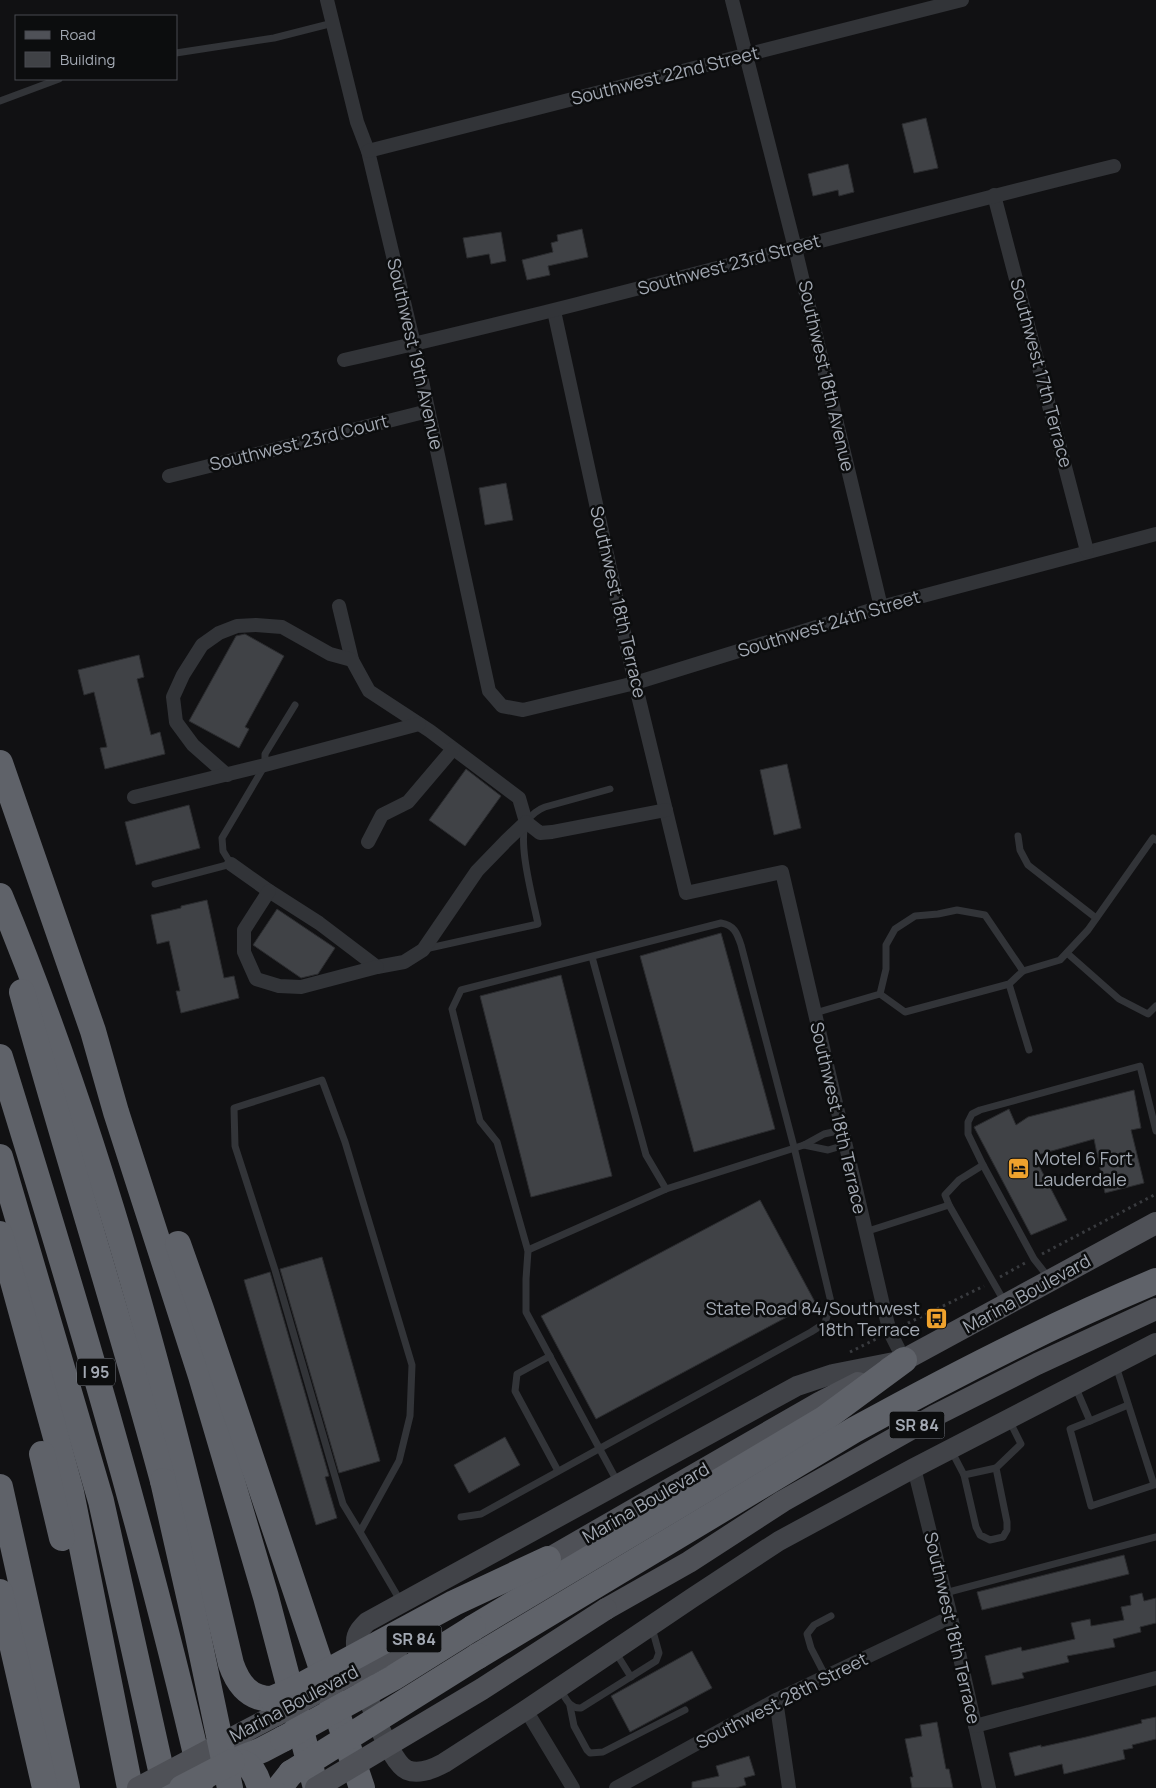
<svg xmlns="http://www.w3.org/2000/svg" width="1156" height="1788" viewBox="0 0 1156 1788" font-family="Manrope,sans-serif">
<rect width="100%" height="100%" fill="#111113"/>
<g fill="#404246" stroke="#2b2c2f">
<polygon points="926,118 938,168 914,173 902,124"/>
<polygon points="848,164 854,192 839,196 838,190 813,196 808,174"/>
<polygon points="582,229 588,257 548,266 550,275 527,280 522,260 553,252 551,243 558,241 557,235"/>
<polygon points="501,232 506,261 491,264 489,254 467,258 463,238"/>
<polygon points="506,483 513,520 485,525 479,488"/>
<polygon points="245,634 284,656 245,727 249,729 239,748 189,721 236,636"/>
<polygon points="139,655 144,677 137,679 151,735 160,732 165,754 105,769 100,748 107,747 94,692 84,695 78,670"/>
<polygon points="787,764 801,828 774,835 760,770"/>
<polygon points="466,769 501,796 465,846 429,820"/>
<polygon points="189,805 200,848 136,865 125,822"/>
<polygon points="207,900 224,978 234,976 239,998 181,1013 176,991 180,991 169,941 157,944 151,915 181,908 181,906"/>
<polygon points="277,909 335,948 318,974 301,978 253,945"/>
<polygon points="721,933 775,1129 694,1152 640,956"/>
<polygon points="561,975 612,1176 531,1197 480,996"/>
<polygon points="1134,1090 1141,1128 1131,1130 1144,1183 1105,1193 1094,1139 1034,1156 1067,1220 1031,1235 974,1127 1009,1109 1016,1125 1028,1117"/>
<polygon points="760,1200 815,1302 596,1419 541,1316"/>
<polygon points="322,1257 380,1461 339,1473 280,1269"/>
<polygon points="270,1272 329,1476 325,1477 337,1518 316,1525 244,1280"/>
<polygon points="505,1437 520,1465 469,1493 454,1465"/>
<polygon points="1124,1555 1129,1574 982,1610 977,1592"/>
<polygon points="1142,1593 1144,1601 1156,1598 1156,1623 1140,1627 1141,1632 1113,1639 1115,1647 1067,1656 1069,1662 1022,1673 1024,1678 992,1685 985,1656 1021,1647 1022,1651 1075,1639 1071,1623 1090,1619 1091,1626 1124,1620 1121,1607 1131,1605 1130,1596"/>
<polygon points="692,1651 712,1688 630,1732 611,1696"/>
<polygon points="1156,1717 1156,1739 1132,1745 1133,1748 1123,1750 1125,1759 1064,1774 1062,1764 1015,1776 1009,1753 1041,1745 1041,1747 1086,1737 1142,1723 1141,1720"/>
<polygon points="937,1722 946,1769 949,1769 953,1788 912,1788 910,1777 913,1777 905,1739 922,1736 920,1725"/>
<polygon points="749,1756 755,1775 744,1778 746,1785 736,1788 692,1788 692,1782 719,1776 716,1766"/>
</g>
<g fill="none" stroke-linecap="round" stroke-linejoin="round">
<g stroke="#393b3f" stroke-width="3" stroke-dasharray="2.5 4" stroke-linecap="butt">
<polyline points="1042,1254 1156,1194"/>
<polyline points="1000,1277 1025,1263"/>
<polyline points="902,1326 984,1286"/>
<polyline points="850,1352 878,1338"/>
</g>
<g stroke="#323438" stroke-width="7">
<polyline points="176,53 274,38 333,23"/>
<polyline points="0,101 59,79"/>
<polyline points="1018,836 1020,850 1028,865 1096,918"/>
<polyline points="155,884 231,864 223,851 222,838 265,765 265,754 295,705"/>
<path d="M425 949 538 924C534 903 516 839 527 821 531 815 539 809 545 807L610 789"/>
<polyline points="1067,953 1119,999 1148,1014 1156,1006"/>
<polyline points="592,957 646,1155 666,1189"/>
<polyline points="1009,984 1029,1050"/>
<polyline points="880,994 905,1012 1009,984 1023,971 1060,960 1088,930 1153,838 1156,840"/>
<polyline points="815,1013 880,994 886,969 886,945 895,929 915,916 938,914 957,910 985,915 1023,971"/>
<polyline points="804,1145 828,1150 845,1145"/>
<polyline points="983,1165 959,1180 945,1195 949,1205 1004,1301"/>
<polyline points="865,1232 949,1205"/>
<polyline points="528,1250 666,1189 804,1145 824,1134 842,1130"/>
<polyline points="1049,1278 1034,1259 983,1165 968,1134 968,1122 972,1114 980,1110 1140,1066 1156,1131"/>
<polyline points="550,1356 517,1374 515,1391 558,1471"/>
<polyline points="1075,1386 1090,1421 1070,1429 1091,1506 1154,1485 1116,1366"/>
<polyline points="1090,1421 1128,1405"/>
<polyline points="951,1450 964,1475 976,1527 980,1535 990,1540 1003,1537 1007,1530 1007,1522 996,1468 1021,1444 1009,1420"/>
<polyline points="964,1475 996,1468"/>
<path d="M461 1517 481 1514 811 1332 825 1323 831 1302 794 1147 741 945C737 933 734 925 721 923L461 990 452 1009 480 1121 497 1142 528 1251 526 1279V1312L618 1483"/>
<polyline points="360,1532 343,1504 275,1270 235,1146 234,1108 322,1080 345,1142 412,1365 410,1416 399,1461 360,1532 401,1602"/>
<polyline points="945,1593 1156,1537"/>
<polyline points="616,1653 631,1677"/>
<polyline points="826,1677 811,1648 807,1634 814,1625 831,1616"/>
<path d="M560 1689C566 1698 569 1709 581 1708L656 1661 659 1653 652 1628"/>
<polyline points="570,1706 574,1726 587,1750 590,1753 603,1752 685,1710"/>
</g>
<g stroke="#323438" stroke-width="14">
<polyline points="327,0 357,122 368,151 414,344 489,691 502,706 523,710 635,683 881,607 1156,534"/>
<polyline points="732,0 795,248 881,607"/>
<polyline points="368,151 962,0"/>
<polyline points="994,195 1087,551"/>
<polyline points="554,311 635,683 686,893 782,872 883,1305 890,1332 904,1360"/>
<path d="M344 360C602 302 857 229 1114 166"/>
<polyline points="169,476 428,411"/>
<polyline points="339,606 352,660"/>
<polyline points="227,775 193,745 176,722 173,697 183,675 202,645 219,633 237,626 256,625 282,627 330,654 352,660 369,691 430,731 519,798 526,822"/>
<polyline points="134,797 265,765 419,724"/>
<polyline points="368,842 382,815 408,802 453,749"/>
<polyline points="231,864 269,891 319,923 377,967 404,962 423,950 477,871 506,841 526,822 540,833 552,832 666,810"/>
<polyline points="269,891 244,930 244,952 256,979 279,986 301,987 377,967"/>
<polyline points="914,1468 951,1617 989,1788"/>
<polyline points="776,1700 789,1788"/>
<polyline points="526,1710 573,1788"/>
<polyline points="975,1726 1156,1678"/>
<polyline points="616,1788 776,1700 951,1617"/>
</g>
<path stroke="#414348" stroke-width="20" d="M899 1361 833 1374 797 1386 367 1622C362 1627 356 1633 356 1641 354 1665 386 1760 407 1770 419 1775 433 1769 444 1763L526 1710 692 1598 779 1541 914 1468 1156 1343"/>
<g stroke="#4f5157" stroke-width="22">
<polyline points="889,1368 1156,1223"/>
<polyline points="548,1559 819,1403 858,1383"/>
<polyline points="606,1609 689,1562 783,1501 934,1416 1037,1364 1156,1309"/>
<polyline points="225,1742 276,1715"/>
</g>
<g stroke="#5f6269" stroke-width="26">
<polyline points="0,763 93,1031 116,1112 201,1376 266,1597 316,1788"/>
<path d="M0 896C103 1144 170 1404 231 1664 238 1684 249 1699 272 1699"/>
<path d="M22 992C67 1156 119 1317 163 1481"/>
<path d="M0 1057C74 1296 146 1536 202 1780"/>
<polyline points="0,1157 101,1501 165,1788"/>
<polyline points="0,1234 71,1492 130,1788"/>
<polyline points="178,1244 201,1309 362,1788"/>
<polyline points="42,1454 62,1538"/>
<polyline points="0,1487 67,1788"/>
<polyline points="0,1592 45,1788"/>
<polyline points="473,1628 824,1419 904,1360"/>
<path d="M478 1656 854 1430C952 1376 1053 1324 1156 1281"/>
<polyline points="232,1762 262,1750 283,1739"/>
<path d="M232 1762C249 1760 256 1773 260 1788"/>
<polyline points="279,1788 291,1773"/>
</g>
<g stroke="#4f5157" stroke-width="22">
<polyline points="276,1715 397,1649"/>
<polyline points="138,1788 225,1742"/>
<polyline points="316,1788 482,1689 606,1609"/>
</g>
<g stroke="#5f6269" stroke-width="26">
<polyline points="163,1481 197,1631 230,1788"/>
<polyline points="272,1699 295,1689 454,1603 548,1559"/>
<polyline points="283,1739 393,1678 473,1628"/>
<polyline points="291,1773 478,1656"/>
<polyline points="182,1788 232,1762"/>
</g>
</g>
<defs>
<symbol id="hotel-square" viewBox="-11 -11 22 22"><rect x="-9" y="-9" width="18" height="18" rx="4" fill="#efa22d" stroke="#0c0d0e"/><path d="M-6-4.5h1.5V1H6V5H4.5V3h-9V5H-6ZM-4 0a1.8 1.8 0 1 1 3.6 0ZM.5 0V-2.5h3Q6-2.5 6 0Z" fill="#111"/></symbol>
<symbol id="bus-square" viewBox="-11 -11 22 22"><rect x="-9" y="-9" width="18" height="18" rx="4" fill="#efa22d" stroke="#0c0d0e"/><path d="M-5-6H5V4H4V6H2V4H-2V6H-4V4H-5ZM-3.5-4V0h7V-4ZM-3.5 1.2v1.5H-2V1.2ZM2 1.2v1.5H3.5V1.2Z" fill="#111"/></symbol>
</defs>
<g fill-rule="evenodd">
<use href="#hotel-square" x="1006" y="1156" width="25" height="25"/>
<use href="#bus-square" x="924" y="1306" width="25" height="25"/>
</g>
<g text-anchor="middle" stroke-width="5" stroke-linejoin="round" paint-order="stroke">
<g fill="#0c0d0e" stroke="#767a82" stroke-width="1">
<rect x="77" y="1358.5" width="38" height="27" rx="4"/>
<rect x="889.5" y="1411.5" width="55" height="27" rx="4"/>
<rect x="386.5" y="1625.5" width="55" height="27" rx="4"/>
</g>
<g font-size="16" font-weight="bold" fill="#a3a9b3">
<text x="96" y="1378">I 95</text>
<text x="917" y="1431">SR 84</text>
<text x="414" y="1645">SR 84</text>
</g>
<g font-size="18" fill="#a3a9b3" stroke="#0c0d0e">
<text transform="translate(665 76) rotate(-14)" y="6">Southwest 22nd Street</text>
<text transform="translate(729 265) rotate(-15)" y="6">Southwest 23rd Street</text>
<text transform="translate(415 354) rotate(77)" y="6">Southwest 19th Avenue</text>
<text transform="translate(1041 373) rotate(75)" y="6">Southwest 17th Terrace</text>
<text transform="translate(826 376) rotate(77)" y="6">Southwest 18th Avenue</text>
<text transform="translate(299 443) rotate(-14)" y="6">Southwest 23rd Court</text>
<text transform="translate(618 602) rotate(77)" y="6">Southwest 18th Terrace</text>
<text transform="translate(829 624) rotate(-17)" y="6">Southwest 24th Street</text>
<text transform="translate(838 1118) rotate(77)" y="6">Southwest 18th Terrace</text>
<text transform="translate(1027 1294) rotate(-29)" y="6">Marina Boulevard</text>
<text transform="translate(646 1503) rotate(-30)" y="6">Marina Boulevard</text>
<text transform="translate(952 1628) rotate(77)" y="6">Southwest 18th Terrace</text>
<text transform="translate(782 1701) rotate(-27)" y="6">Southwest 28th Street</text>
<text transform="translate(294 1704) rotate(-28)" y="6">Marina Boulevard</text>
</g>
<g font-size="18" fill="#a3a9b3" stroke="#0c0d0e" text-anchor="start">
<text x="1034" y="1165">Motel 6 Fort<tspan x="1034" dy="21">Lauderdale</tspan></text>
<text x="920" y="1315" text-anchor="end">State Road 84/Southwest<tspan x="920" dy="21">18th Terrace</tspan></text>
</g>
</g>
<rect x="15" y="15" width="162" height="65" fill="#0c0d0e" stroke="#484b50"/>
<rect x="25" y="31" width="25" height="8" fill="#4f5157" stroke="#484b50"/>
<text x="60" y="40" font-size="15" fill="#a3a9b3">Road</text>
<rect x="25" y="52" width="25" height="15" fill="#404246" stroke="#484b50"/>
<text x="60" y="65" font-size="15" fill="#a3a9b3">Building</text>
</svg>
